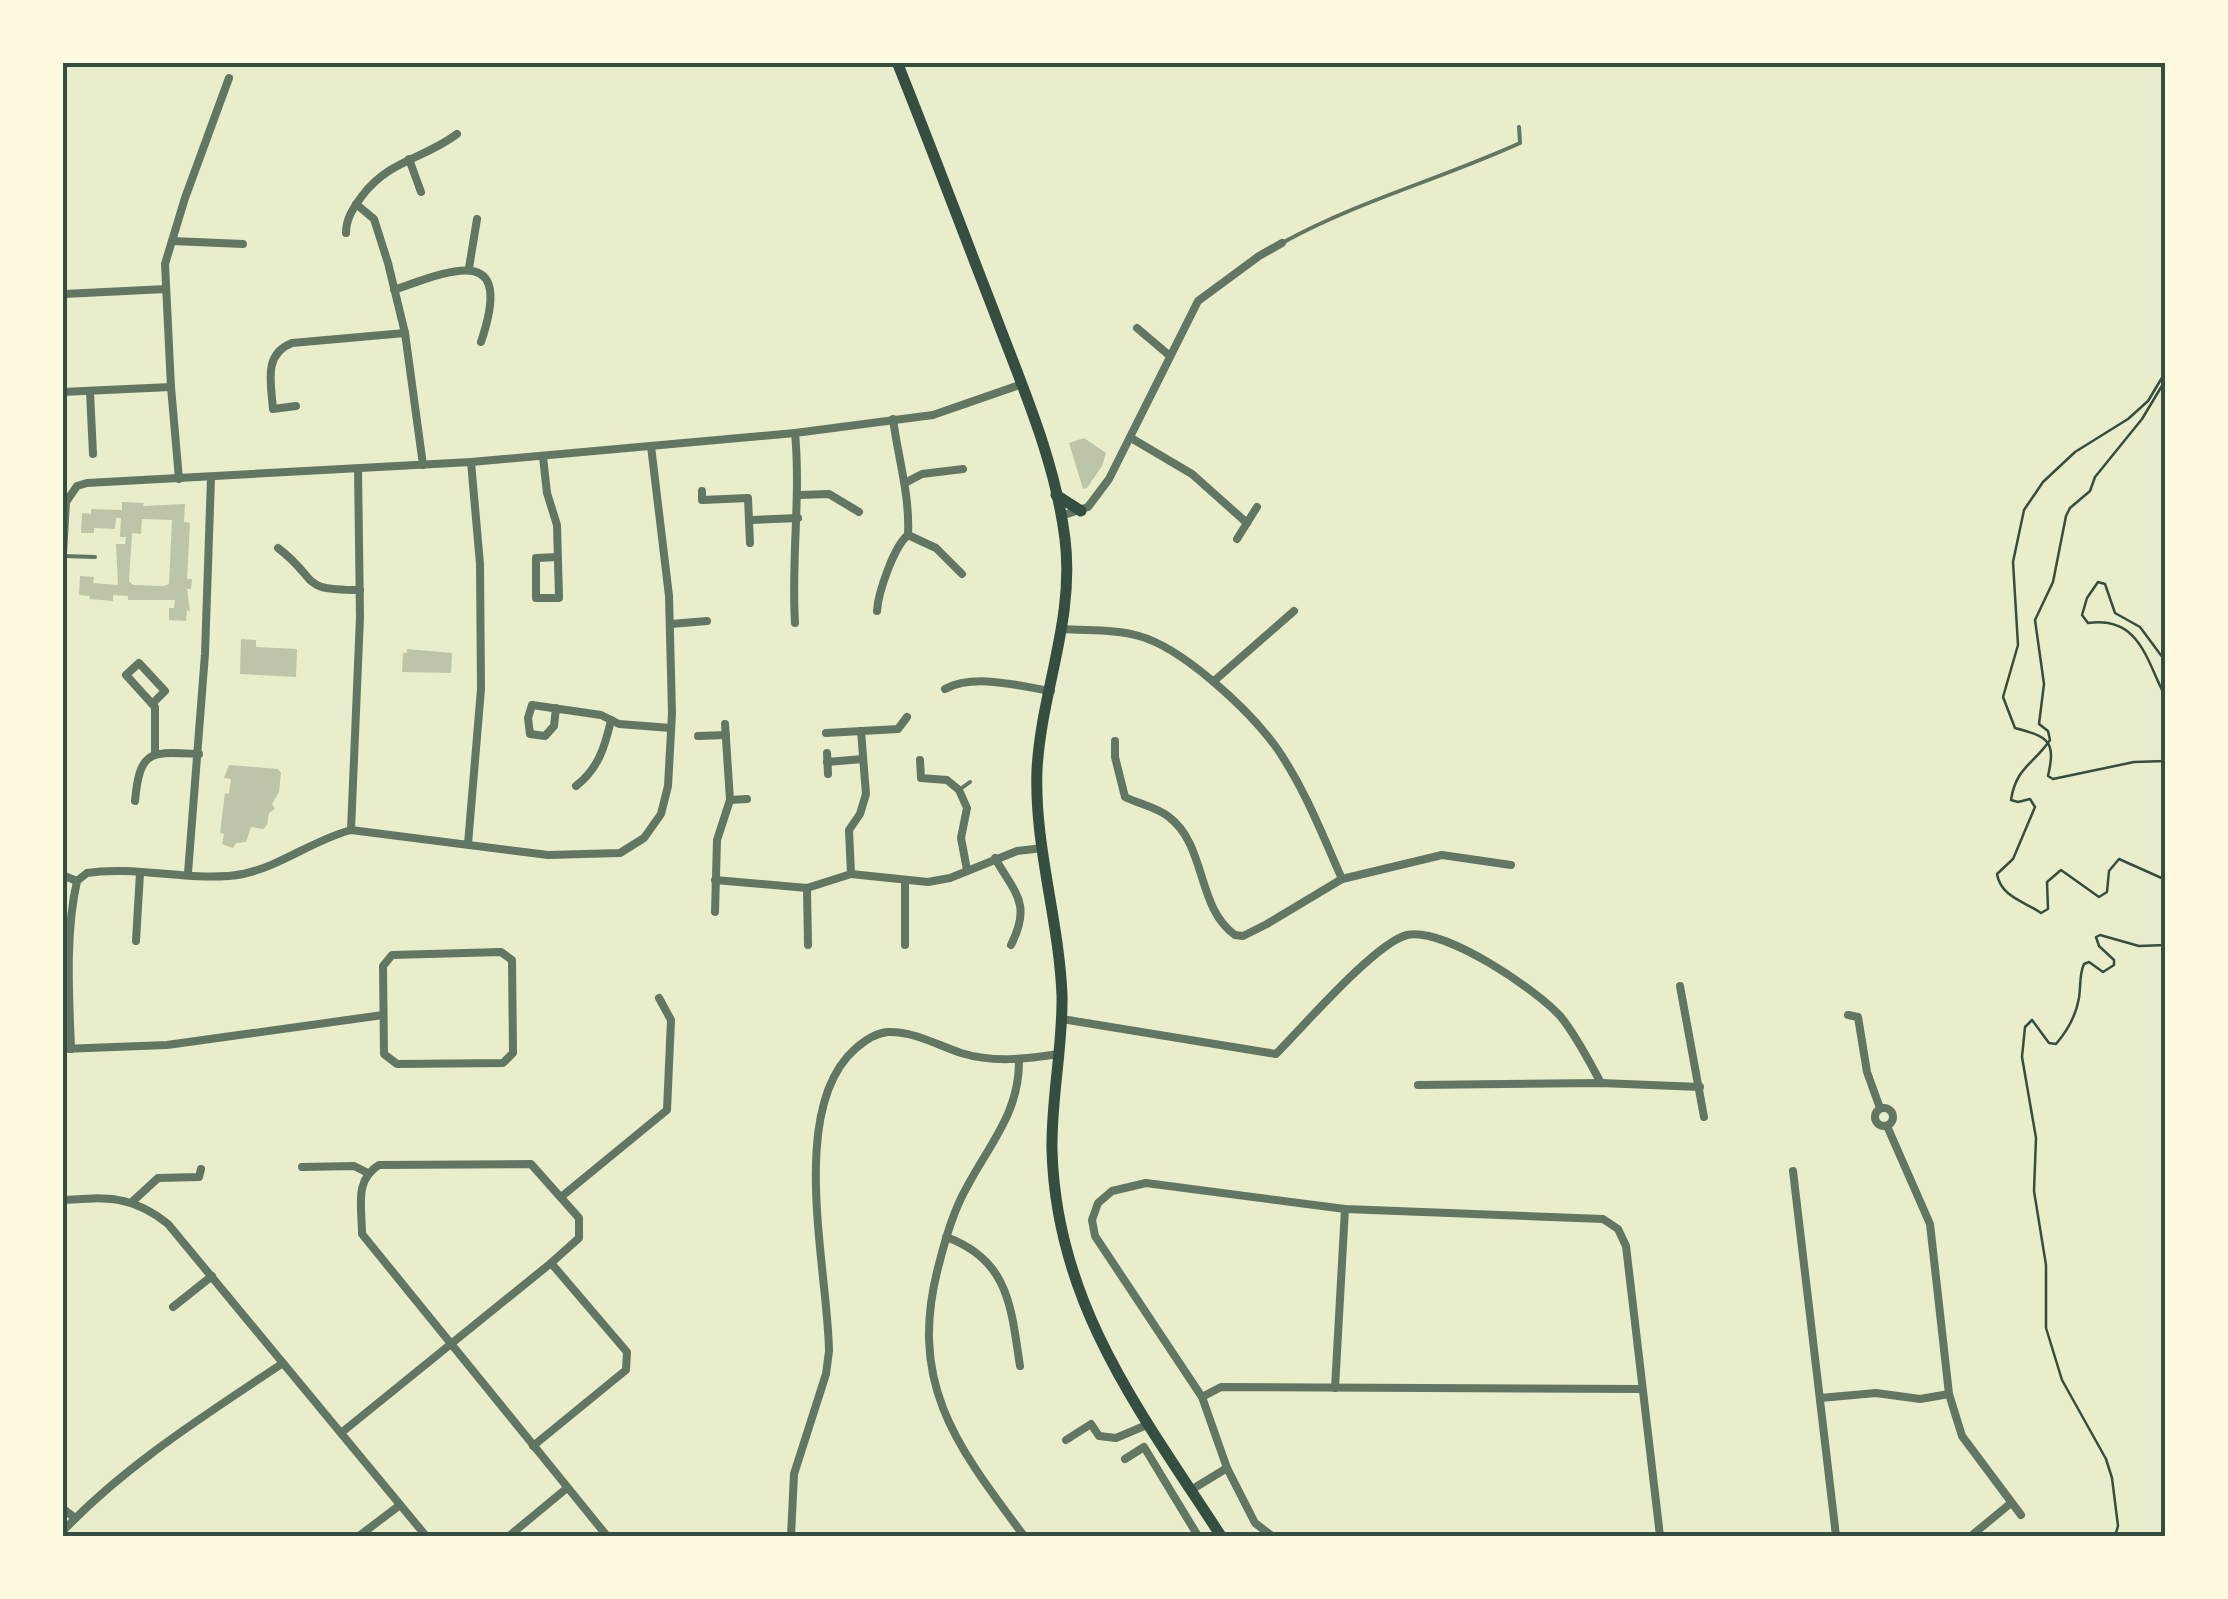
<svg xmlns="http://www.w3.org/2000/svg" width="2228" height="1599" viewBox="0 0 2228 1599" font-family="'Zilla Slab',serif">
<rect width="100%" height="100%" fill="#e9edc9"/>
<g fill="#bcc5a7" fill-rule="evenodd">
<polygon points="1084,438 1106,453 1102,466 1087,488 1083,489 1069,443"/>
<path d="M122 502 144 503 143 506 185 504 184 522 190 523 187 579H192L191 589H187L190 611 187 610 186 621 169 620V608H174L175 600H128V596L113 595V601L89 599 90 596 79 595 80 576 94 577 93 583 118 585 116 544H125L126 537H120L121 518H116L115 529 94 528V533H81L82 513 91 514V509L122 510ZM142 519 172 520 169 584 164 586 133 585 129 581 132 533 141 534Z"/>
<polygon points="241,639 256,640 256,647 297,649 296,677 240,674"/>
<polygon points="407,649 452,653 451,673 402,672 403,653 407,653"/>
<polygon points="229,765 278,769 281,773 279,792 272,804 275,809 269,813 267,825 263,829 251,827 246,842 236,843 233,848 222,844 224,834 220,833 225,793 229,794 231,779 224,778"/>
</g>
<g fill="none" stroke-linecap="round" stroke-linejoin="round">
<g stroke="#344e41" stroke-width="2.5">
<path d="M2166 371 2148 401 2128 419 2075 452 2043 482 2024 510 2013 562 2018 645 2003 697 2015 728C2049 737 2056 741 2048 776L2053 779 2134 762 2166 761"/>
<path d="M2166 379 2142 419 2095 477 2090 491 2070 508 2066 516 2053 582 2035 620 2044 684 2039 724 2048 731 2050 740C2034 764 2016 767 2011 800L2018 802 2030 799 2035 807 2013 859 1997 874C2001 897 2024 901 2041 913L2048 909 2047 882 2061 870 2099 897 2107 892 2109 871 2119 859 2166 880"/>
<path d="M2166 662 2140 627 2115 613 2105 584 2098 582 2087 598 2082 615 2088 623C2140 616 2146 660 2166 698"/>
<path d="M2115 1536 2118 1526 2112 1478 2106 1459 2062 1380 2046 1328V1265L2034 1191 2036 1138 2022 1057 2025 1027 2032 1020 2049 1043 2056 1044C2068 1030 2076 1016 2079 998 2081 985 2079 975 2084 964L2089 962 2103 972 2114 965V960L2099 946 2096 937 2100 935 2139 946 2166 945"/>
</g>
<g stroke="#617663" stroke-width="4">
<path d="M1282 243C1358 201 1441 179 1520 143L1519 127"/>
<polyline points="64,556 95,557"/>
<polyline points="959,790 970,782"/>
</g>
<g stroke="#617663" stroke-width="8">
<polyline points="409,159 421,192"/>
<polyline points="356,204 374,219 388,263 405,333 423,465"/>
<path d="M346 233C346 218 354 207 362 196 389 160 424 159 457 134"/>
<polyline points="172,241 243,244"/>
<polyline points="469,268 477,219"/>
<path d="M394 290C455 268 514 244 481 342"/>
<polyline points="64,294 166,289"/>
<polyline points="1137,328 1170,356"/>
<polyline points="62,392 171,387"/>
<polyline points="90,392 93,454"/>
<path d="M296 406 273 409C271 383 263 354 292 343L405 333"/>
<polyline points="1131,438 1192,474 1247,523"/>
<polyline points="543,457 547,493 557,525 559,598 536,598 536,558 558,557"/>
<polyline points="179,479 171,387 165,264 185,198 229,78"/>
<polyline points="905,483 922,474 963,469"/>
<polyline points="702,491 702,500 748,498 750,543"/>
<polyline points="799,495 829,494 859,512"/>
<polyline points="1061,516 1088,507 1109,479 1198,301 1259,256 1282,243"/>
<polyline points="749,520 798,518"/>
<polyline points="908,535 936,548 962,574"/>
<polyline points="1237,539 1257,507"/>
<path d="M278 548C321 581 297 590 360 590"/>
<polyline points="62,571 66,502 77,486 87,483 471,462 795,433 933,415 1022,384"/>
<path d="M877 611C878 593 894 546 908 535 910 495 898 458 893 419"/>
<path d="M795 623C791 559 801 497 795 433"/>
<polyline points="671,624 707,621"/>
<path d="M1062 629C1087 631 1116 629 1139 636 1183 648 1249 710 1276 747 1304 787 1322 834 1342 879"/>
<polyline points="1214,681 1294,611"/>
<path d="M945 689C974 673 1019 686 1051 691"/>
<polyline points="152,704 165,691 139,663 126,675 155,707 155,752"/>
<polyline points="556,708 554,726 545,736 530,734 528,718 532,705 601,715 619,724 671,728"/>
<polyline points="826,733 898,729 907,717"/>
<polyline points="698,736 726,735"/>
<path d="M1115 741V757L1125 797C1139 804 1157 807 1169 817 1207 846 1196 907 1235 935L1243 936 1267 924 1342 879 1442 855 1511 865"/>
<polyline points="827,753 828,774"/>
<polyline points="920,760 921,778 947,780 959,790 967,808 961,838 967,870"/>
<polyline points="827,762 863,759"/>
<path d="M576 786C598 769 605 747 611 720"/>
<polyline points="730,800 747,799"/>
<path d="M135 801C140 748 151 752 199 754"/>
<polyline points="351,830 360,617 358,469"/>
<polyline points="468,844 481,689 480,564 471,462"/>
<path d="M995 858C1015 894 1032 903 1011 945"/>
<polyline points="188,873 205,654 211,478"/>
<polyline points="851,874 849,830 860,814 866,794 861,731"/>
<polyline points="62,875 77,881"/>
<polyline points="715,880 807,888 851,874 928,882 950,878 1017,851 1043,848"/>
<polyline points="807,888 808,945"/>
<polyline points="715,912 717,840 730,800 725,724"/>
<polyline points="136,941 140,873"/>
<polyline points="905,945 905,880"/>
<polygon points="501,952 512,960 513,1053 503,1063 397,1064 384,1054 383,966 392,955"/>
<polyline points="1680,986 1704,1117"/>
<polyline points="1848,1015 1858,1017 1867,1072 1880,1108"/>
<path d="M1062 1019 1276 1054C1302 1028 1375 943 1407 935 1445 927 1537 990 1561 1017 1577 1037 1589 1061 1601 1083"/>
<polyline points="62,1049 167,1045 383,1015"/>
<path d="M71 1049C69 994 65 934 77 881L87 873C135 865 197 883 243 874 281 866 313 840 351 830L548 855 620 853 644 838 661 814 668 786 672 713 669 596 651 446"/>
<path d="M1019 1059C1020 1111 991 1142 968 1185 954 1209 946 1237 939 1264 907 1383 956 1445 1024 1536"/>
<polyline points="1418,1085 1601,1083 1700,1087"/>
<circle cx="1884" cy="1117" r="9"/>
<polyline points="1887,1126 1930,1224 1949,1394 1962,1436 2021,1515"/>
<polyline points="302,1167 354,1166 366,1172"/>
<polyline points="1793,1171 1836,1536"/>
<polyline points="561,1197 667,1110 671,1020 659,998"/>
<path d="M62 1200C107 1197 132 1195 168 1224L426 1536"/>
<polyline points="133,1201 158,1178 199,1177 201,1169"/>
<path d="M946 1237C1010 1260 1011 1309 1020 1366"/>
<path d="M551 1263 579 1238V1218L531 1164 379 1165C354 1180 362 1207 362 1234L607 1536"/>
<polyline points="173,1307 212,1276"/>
<polyline points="1335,1388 1345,1209"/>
<polyline points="1202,1397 1221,1387 1642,1389"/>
<polyline points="1820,1398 1876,1393 1920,1399 1949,1394"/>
<polyline points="341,1433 551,1263 627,1352 626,1370 533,1446"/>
<polyline points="1066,1440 1091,1424 1099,1436 1116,1438 1149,1424"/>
<polyline points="1125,1459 1144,1447 1198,1536"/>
<polyline points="1191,1490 1227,1468"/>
<polyline points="62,1508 75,1518"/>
<path d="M62 1532C125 1465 207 1414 283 1363"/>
<polyline points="359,1536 400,1505"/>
<polyline points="509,1536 567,1488"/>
<path d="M791 1536 794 1474 826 1374 829 1351C828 1270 787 1109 855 1049 864 1041 875 1033 888 1032 913 1031 937 1045 961 1053 994 1063 1025 1059 1059 1054"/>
<polyline points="1272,1536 1255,1523 1227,1468 1202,1397 1095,1236 1092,1220 1098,1203 1112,1191 1146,1183 1345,1209 1603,1219 1618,1229 1626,1246 1660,1536"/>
<polyline points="1971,1536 2011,1503"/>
</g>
<g stroke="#344e41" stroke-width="11">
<path d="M897 62C930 144 961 227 993 309 1021 384 1055 459 1065 539 1075 620 1041 692 1037 770 1034 845 1059 920 1062 995 1063 1047 1051 1098 1052 1150 1056 1304 1141 1413 1221 1536"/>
<polyline points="1056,495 1081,511"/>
</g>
</g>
<rect width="2228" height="1599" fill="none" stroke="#fefae0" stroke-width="130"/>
<rect x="65" y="65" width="2098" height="1469" fill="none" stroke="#344e41" stroke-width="4"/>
</svg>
